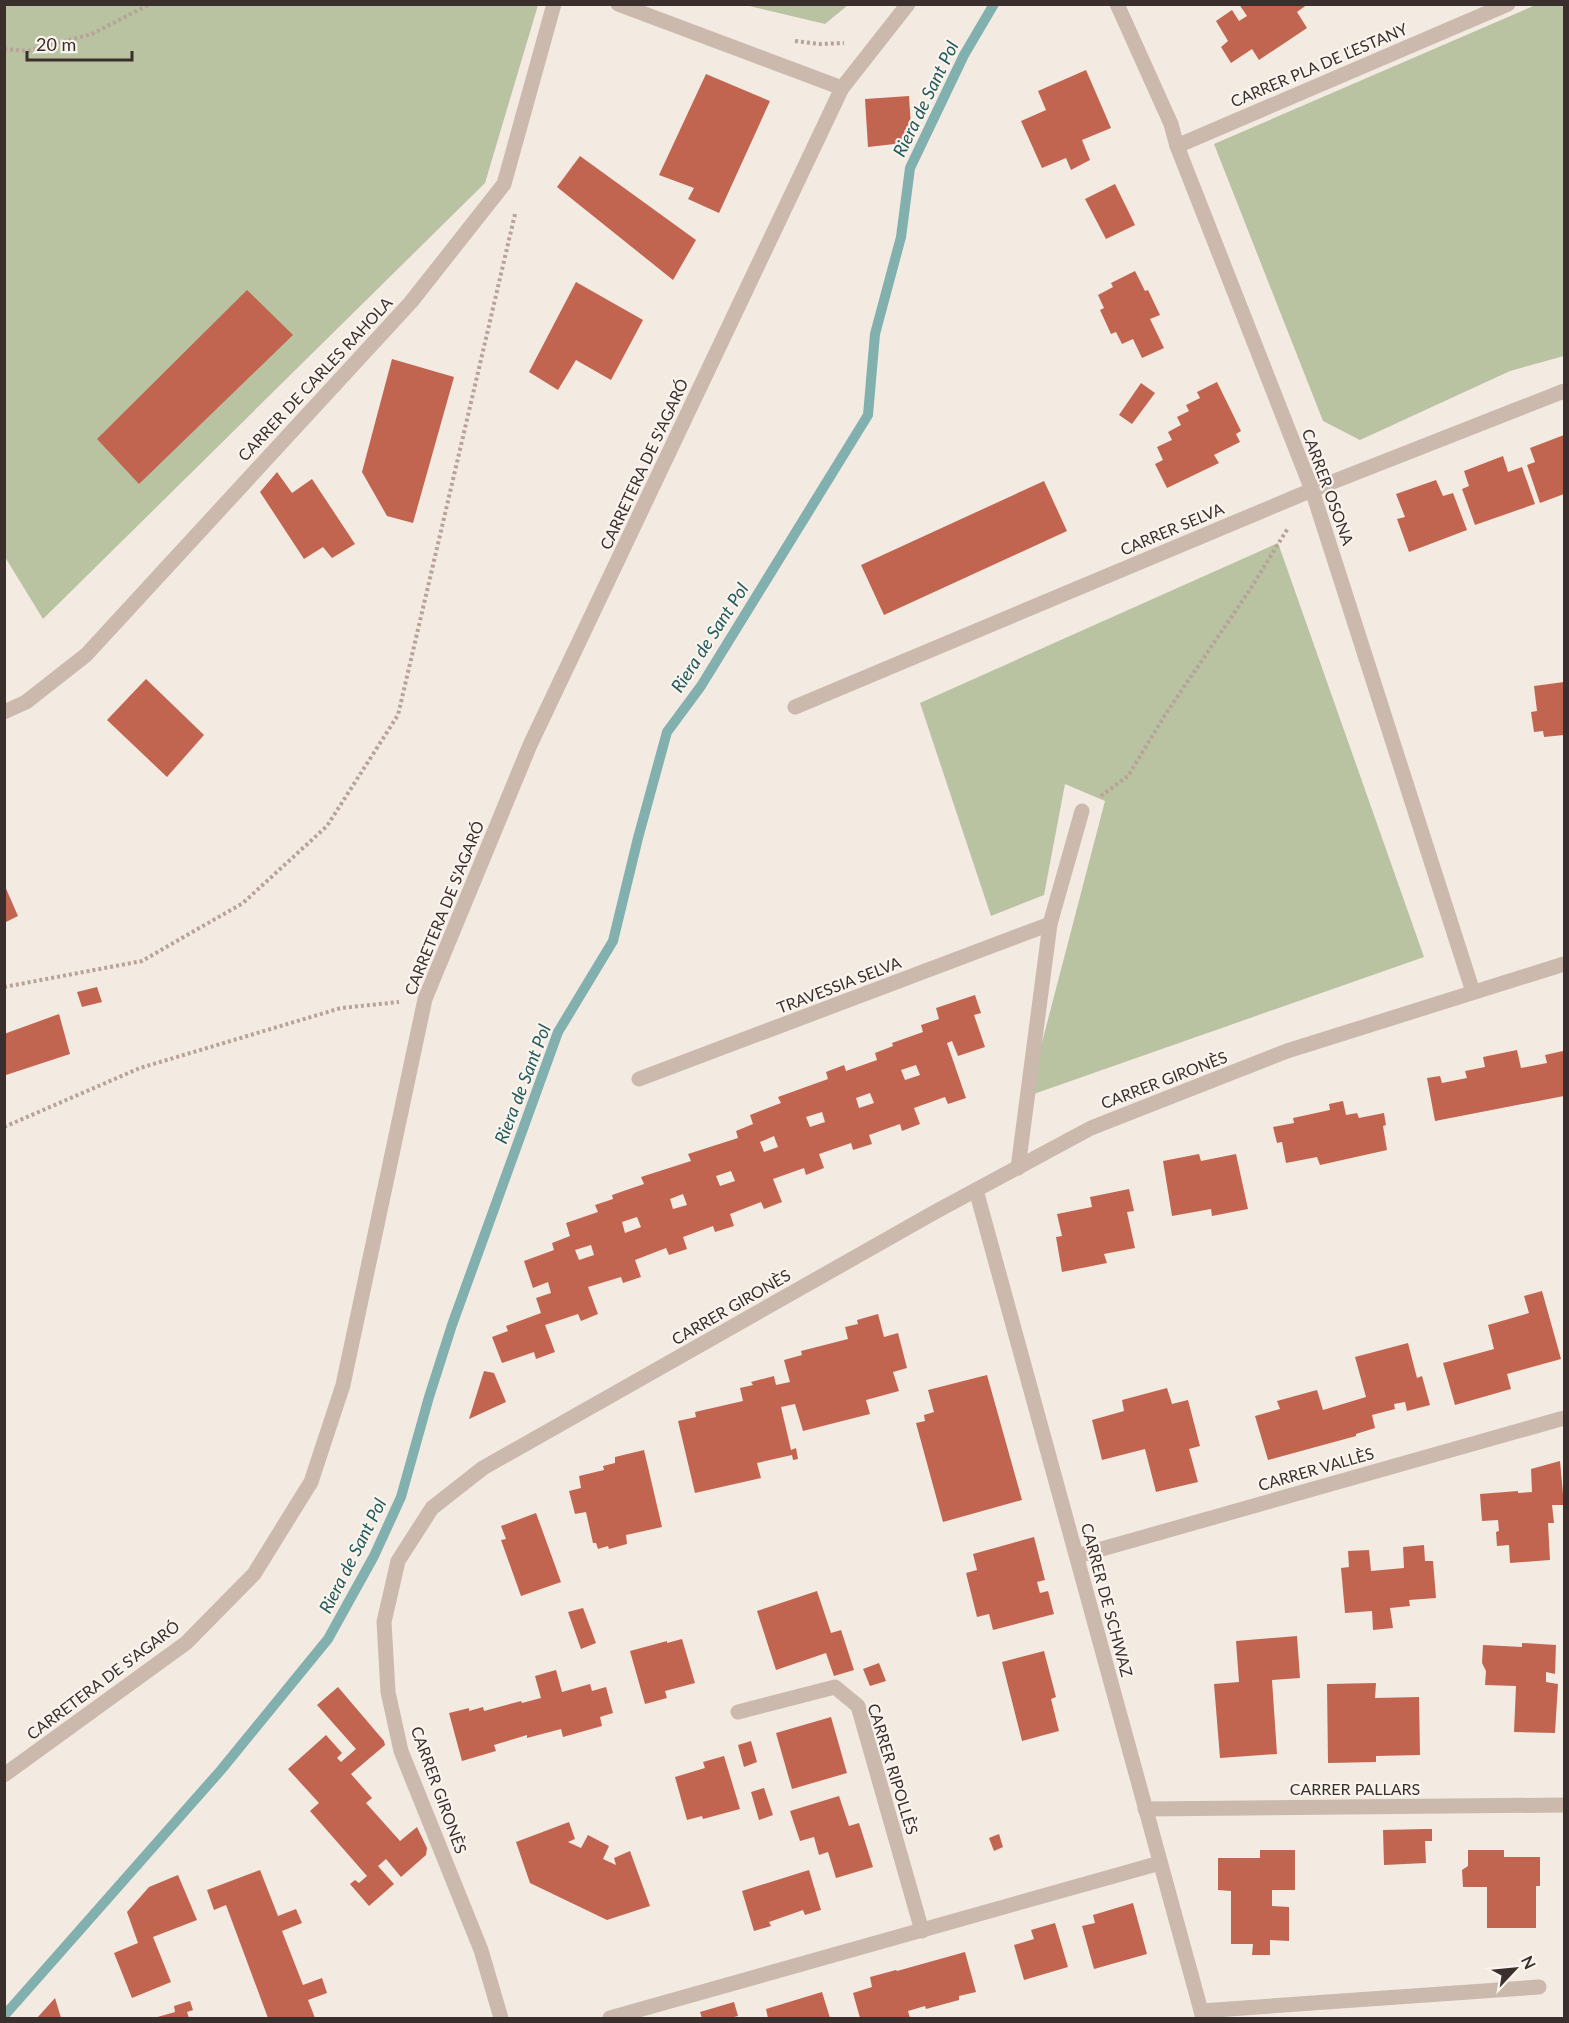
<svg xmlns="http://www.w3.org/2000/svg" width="1569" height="2023" viewBox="0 0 1569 2023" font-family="Lato,sans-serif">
<rect width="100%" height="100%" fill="#f3eae2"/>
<g fill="#b9c2a1">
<polygon points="1538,4 1564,5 1564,356 1510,371 1360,440 1323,421 1214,144"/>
<polygon points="5,5 538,5 485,183 43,619 5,557"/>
<polygon points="745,5 848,5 825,24"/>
<polygon points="1278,543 1424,957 1028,1096 1105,801 1065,784 1044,895 991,916 920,703"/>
</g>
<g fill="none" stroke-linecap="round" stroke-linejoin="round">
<polyline stroke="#81b0af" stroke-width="10" points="4,2016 221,1770 328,1639 374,1556 401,1497 429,1397 452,1325 558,1032 613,941 638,838 667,732 701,686 868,415 875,334 901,237 910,168 964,55 994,4"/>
</g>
<g fill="#c26550" fill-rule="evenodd">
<polygon points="1239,4 1308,4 1297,12 1307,28 1259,60 1252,49 1231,63 1221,47 1228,41 1216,21 1232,10 1239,21 1247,16"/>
<polygon points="1086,70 1111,128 1082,140 1090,160 1071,170 1066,158 1042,168 1021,121 1046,110 1038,91"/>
<polygon points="706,74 770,101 719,213 688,199 694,188 659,175"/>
<polygon points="909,96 912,142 868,147 865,99"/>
<polygon points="580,156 696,240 673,280 557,187"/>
<polygon points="1115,184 1135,225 1106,239 1085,199"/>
<polygon points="1135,271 1145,291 1148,290 1160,315 1150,319 1164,348 1142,358 1133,339 1122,344 1116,332 1111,334 1100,310 1104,308 1098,295 1113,287 1111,283"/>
<polygon points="576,282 643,320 611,380 576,360 558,390 529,372"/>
<polygon points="247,290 293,335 139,484 97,439"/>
<polygon points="392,359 454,377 413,523 387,516 362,472"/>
<polygon points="1217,382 1241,431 1236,434 1240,442 1214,455 1219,463 1167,488 1155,464 1163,460 1157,447 1172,440 1168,432 1181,425 1177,417 1189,411 1186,405 1200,398 1197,392"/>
<polygon points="1141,383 1155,393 1132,424 1119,415"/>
<polygon points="1564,435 1564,494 1540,503 1527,465 1535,462 1530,448"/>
<polygon points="1503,456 1508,472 1522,467 1535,504 1475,525 1462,489 1469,486 1464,471"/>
<polygon points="277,472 292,493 312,479 355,544 332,558 323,547 304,559 260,492"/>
<polygon points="1436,480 1443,496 1453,493 1467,530 1409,552 1397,519 1405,517 1396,494"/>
<polygon points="1044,481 1067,531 884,615 861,565"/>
<polygon points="146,679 204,735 167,777 107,720"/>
<polygon points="1564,682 1564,735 1544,737 1543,731 1534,732 1531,712 1537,711 1534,686"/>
<polygon points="4,884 18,916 4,923"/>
<polygon points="97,987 102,1002 82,1007 77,992"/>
<path d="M975 995 981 1013 974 1015 985 1047 958 1056 952 1041 947 1043 966 1098 948 1104 945 1097 914 1108 920 1124 902 1131 900 1124 869 1135 872 1144 853 1150 851 1143 819 1154 824 1168 806 1175 804 1168 773 1179 782 1202 764 1209 761 1202 730 1214 734 1226 715 1232 713 1226 683 1237 687 1249 669 1255 666 1248 635 1260 641 1277 623 1283 621 1277 588 1287 598 1314 581 1321 578 1314 545 1325 555 1352 536 1359 534 1352 502 1363 492 1337 508 1331 506 1326 541 1313 536 1298 551 1293 548 1282 533 1288 524 1261 554 1250 552 1243 570 1236 566 1223 598 1212 595 1205 613 1199 612 1195 644 1184 641 1177 691 1161 688 1154 738 1138 736 1131 753 1124 750 1115 781 1103 778 1097 828 1079 826 1072 844 1065 846 1071 877 1060 875 1053 893 1046 892 1043 923 1032 921 1025 939 1019 936 1008ZM916 1065 920 1075 905 1080 901 1070ZM870 1093 874 1103 859 1108 856 1098ZM822 1112 825 1122 810 1127 806 1117ZM774 1136 778 1147 764 1152 760 1142ZM731 1171 735 1181 720 1186 716 1176ZM683 1194 687 1205 673 1209 670 1199ZM637 1217 641 1227 625 1233 622 1222ZM591 1245 594 1255 579 1260 575 1250Z"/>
<polygon points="59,1014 70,1054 6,1075 4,1034"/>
<polygon points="1517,1050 1521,1068 1547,1063 1545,1055 1563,1051 1564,1096 1435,1121 1427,1078 1440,1076 1442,1083 1467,1078 1465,1071 1485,1067 1483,1057"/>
<polygon points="1343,1101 1346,1115 1357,1113 1359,1118 1384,1113 1386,1125 1383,1126 1387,1150 1320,1165 1317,1157 1286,1163 1282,1142 1277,1143 1273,1127 1294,1123 1293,1118 1330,1110 1329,1104"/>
<polygon points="1199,1154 1201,1161 1236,1154 1248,1209 1212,1216 1211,1209 1172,1216 1163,1161"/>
<polygon points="1129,1189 1134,1211 1127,1212 1135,1248 1104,1254 1107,1263 1062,1272 1056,1237 1062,1236 1057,1214 1092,1207 1090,1197"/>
<polygon points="1542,1291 1561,1359 1507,1374 1511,1389 1455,1405 1443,1363 1494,1349 1488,1325 1529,1313 1524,1296"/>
<polygon points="878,1314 884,1337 898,1333 907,1368 893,1372 899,1391 866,1400 870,1414 803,1431 795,1404 781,1407 791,1450 796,1448 798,1459 793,1460 792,1455 757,1463 761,1478 695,1493 678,1421 696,1417 695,1412 743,1401 740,1388 753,1385 751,1382 774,1376 776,1385 790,1382 784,1360 802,1355 801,1351 848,1339 845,1327 858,1324 857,1320"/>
<polygon points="1408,1343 1417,1378 1422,1376 1430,1405 1407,1411 1405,1402 1394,1404 1395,1409 1372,1415 1375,1428 1356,1434 1356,1436 1268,1460 1255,1416 1280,1409 1277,1401 1317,1390 1323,1410 1366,1397 1355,1357"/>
<polygon points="484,1371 494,1373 506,1402 469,1419"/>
<polygon points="987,1375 1022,1500 943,1522 916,1423 925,1421 924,1415 934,1412 928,1390"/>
<polygon points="1167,1388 1172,1404 1188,1400 1200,1446 1189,1449 1198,1482 1156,1492 1145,1449 1102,1460 1092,1420 1124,1411 1122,1400"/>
<polygon points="644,1450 662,1527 626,1535 627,1544 609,1549 608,1546 598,1549 596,1543 593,1543 586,1512 575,1514 569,1491 581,1488 579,1476 604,1470 603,1466 615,1463 615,1457"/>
<polygon points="1560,1461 1564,1505 1552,1505 1554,1523 1548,1523 1550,1560 1510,1563 1509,1545 1497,1546 1496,1532 1499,1531 1498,1520 1482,1521 1480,1494 1518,1491 1518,1493 1532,1492 1531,1469"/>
<polygon points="536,1513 561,1582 521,1596 501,1540 506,1539 501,1526"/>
<polygon points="1034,1537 1045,1580 1037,1582 1040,1593 1048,1591 1054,1614 993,1630 989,1614 977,1617 966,1573 977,1570 973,1554"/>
<polygon points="1424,1545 1425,1561 1433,1561 1436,1598 1409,1600 1410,1606 1390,1608 1393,1628 1373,1630 1372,1611 1345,1613 1341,1568 1349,1567 1348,1551 1369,1550 1371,1571 1404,1568 1403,1547"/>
<polygon points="817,1591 831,1633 841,1630 854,1670 834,1676 826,1653 776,1670 757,1611"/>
<polygon points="583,1608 596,1643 581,1649 568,1612"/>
<polygon points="1297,1636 1300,1678 1272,1680 1277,1754 1220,1758 1214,1684 1239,1682 1236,1641"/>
<polygon points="682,1639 695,1683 665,1691 667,1698 645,1704 630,1651 667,1641 667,1643"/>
<polygon points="1522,1643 1556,1645 1555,1674 1546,1672 1546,1682 1558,1684 1555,1733 1514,1732 1516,1686 1485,1685 1486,1671 1482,1663 1483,1645 1522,1647"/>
<polygon points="1044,1651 1056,1697 1051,1699 1059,1731 1022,1741 1002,1662"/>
<polygon points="879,1663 886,1681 870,1686 863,1669"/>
<polygon points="556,1670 562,1692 590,1684 592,1691 606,1687 613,1713 600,1717 602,1726 563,1737 561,1729 527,1738 527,1735 494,1745 496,1751 462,1761 449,1713 469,1708 469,1711 483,1707 484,1711 521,1701 522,1703 541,1698 535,1676"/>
<polygon points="1376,1683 1375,1698 1419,1697 1420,1755 1376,1756 1376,1762 1328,1763 1327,1684"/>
<polygon points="338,1687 384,1741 385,1745 351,1774 372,1798 366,1803 400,1841 417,1827 427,1848 426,1855 401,1877 386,1859 378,1866 394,1884 369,1906 350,1884 355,1880 359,1883 367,1876 310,1811 319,1803 288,1769 326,1735 342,1753 337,1758 341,1762 356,1749 317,1705"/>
<polygon points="831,1717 847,1773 792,1789 776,1733"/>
<polygon points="751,1741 757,1762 744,1767 738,1745"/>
<polygon points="724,1756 740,1809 703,1819 702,1816 687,1820 675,1777 705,1768 703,1762"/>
<polygon points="764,1788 773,1815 759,1820 751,1792"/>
<polygon points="839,1796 849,1826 859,1823 873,1867 836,1878 828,1852 819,1855 814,1837 800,1841 790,1811"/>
<polygon points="569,1822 575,1839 568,1842 581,1848 588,1835 609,1846 603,1859 616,1865 614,1858 630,1851 650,1906 607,1920 530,1883 516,1842"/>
<polygon points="1425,1829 1432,1829 1432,1841 1425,1841 1426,1863 1384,1865 1383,1830"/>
<polygon points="999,1834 1003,1847 994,1851 989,1838"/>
<polygon points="1260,1850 1295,1850 1295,1890 1272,1890 1272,1906 1289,1907 1289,1941 1270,1940 1270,1955 1252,1955 1253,1944 1231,1944 1231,1891 1218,1890 1218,1858 1260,1858"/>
<polygon points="1468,1850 1504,1850 1504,1857 1540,1857 1540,1886 1536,1886 1536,1928 1487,1928 1487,1887 1463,1887 1462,1870 1468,1866"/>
<polygon points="260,1870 278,1916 296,1909 302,1923 282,1931 303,1985 322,1978 327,1993 308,2000 315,2018 268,2018 226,1905 214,1910 207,1890"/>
<polygon points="809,1870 821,1910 805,1915 803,1910 769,1922 771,1926 754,1931 742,1891"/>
<polygon points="178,1875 197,1920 153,1937 171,1982 132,1998 114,1953 138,1943 127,1912 149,1887"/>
<polygon points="1133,1903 1147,1954 1094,1969 1082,1926 1095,1923 1093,1915"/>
<polygon points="1055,1923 1068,1967 1024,1980 1014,1945 1034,1939 1031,1930"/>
<polygon points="965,1952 976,1992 959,1996 959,2000 926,2009 925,2006 908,2011 910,2018 860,2018 853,1993 872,1987 870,1977 896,1970 897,1971"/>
<polygon points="822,1992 830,2018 768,2018 766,2009"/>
<polygon points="55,1998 61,2018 37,2018"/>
<polygon points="190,2001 193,2010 187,2012 189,2018 154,2018 175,2012 174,2006"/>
<polygon points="734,2002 738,2016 730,2018 702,2018 700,2012"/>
</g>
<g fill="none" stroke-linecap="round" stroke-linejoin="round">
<g stroke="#b7a397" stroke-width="4" stroke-dasharray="3 3" stroke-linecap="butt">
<polyline points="795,41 820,44 844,43"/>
<polyline points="4,49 28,51 92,34 150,4"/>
<polyline points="1101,796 1128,776 1165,715 1251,588 1288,528"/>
<polyline points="4,987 142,961 243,903 327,826 398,715 515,214"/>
<polyline points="4,1127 140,1068 341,1008 399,1002"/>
</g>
<g stroke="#cbb9ad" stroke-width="15">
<polyline points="618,4 842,88"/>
<polyline points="1117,4 1171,124 1177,146 1312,490 1473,992"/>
<polyline points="1177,146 1508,4"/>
<polyline points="795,707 1312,490 1564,391"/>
<polyline points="4,712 26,702 86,655 411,302 504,184 554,4"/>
<polyline points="639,1079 1050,924"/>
<polyline points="1018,1168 1050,924 1082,811"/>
<polyline points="976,1190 1203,2018"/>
<polyline points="1077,1556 1564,1418"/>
<polyline points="738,1712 835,1687 858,1706 922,1931"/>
<polyline points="4,1775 186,1643 254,1574 311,1482 343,1385 425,999 530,745 842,88 908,4"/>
<polyline points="1145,1809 1564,1805"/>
<polyline points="1201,2011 1539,1987"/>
<polyline points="501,2018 481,1950 401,1751 388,1692 384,1622 398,1561 432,1508 483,1468 935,1212 1091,1128 1287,1051 1564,964"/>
<polyline points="610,2018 1160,1863"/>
</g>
</g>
<g text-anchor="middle" stroke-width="4.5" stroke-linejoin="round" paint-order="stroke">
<g font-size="16" fill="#3a2f2c" stroke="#faf4ee">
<text transform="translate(1319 65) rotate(-23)" y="6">CARRER PLA DE ĽESTANY</text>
<text transform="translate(315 379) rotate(-47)" y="6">CARRER DE CARLES RAHOLA</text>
<text transform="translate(644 464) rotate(-65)" y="6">CARRETERA DE S'AGARÓ</text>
<text transform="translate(1328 487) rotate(70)" y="6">CARRER OSONA</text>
<text transform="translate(1172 529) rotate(-23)" y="6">CARRER SELVA</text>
<text transform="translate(444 908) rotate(-68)" y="6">CARRETERA DE S'AGARÓ</text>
<text transform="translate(839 985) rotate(-21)" y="6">TRAVESSIA SELVA</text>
<text transform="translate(1164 1080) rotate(-21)" y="6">CARRER GIRONÈS</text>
<text transform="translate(731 1307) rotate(-30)" y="6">CARRER GIRONÈS</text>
<text transform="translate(1316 1469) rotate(-16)" y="6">CARRER VALLÈS</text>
<text transform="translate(1107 1600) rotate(75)" y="6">CARRER DE SCHWAZ</text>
<text transform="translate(103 1680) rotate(-37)" y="6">CARRETERA DE S'AGARÓ</text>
<text transform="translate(893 1769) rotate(73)" y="6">CARRER RIPOLLÈS</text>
<text x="1355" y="1795">CARRER PALLARS</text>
<text transform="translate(439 1790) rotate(70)" y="6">CARRER GIRONÈS</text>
</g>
<g font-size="18" font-style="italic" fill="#225b5b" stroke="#faf4ee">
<text transform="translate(926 99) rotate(-64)" y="6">Riera de Sant Pol</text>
<text transform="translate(710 638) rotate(-57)" y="6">Riera de Sant Pol</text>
<text transform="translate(523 1084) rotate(-69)" y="6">Riera de Sant Pol</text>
<text transform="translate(353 1556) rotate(-63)" y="6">Riera de Sant Pol</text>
</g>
</g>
<rect width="1569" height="2023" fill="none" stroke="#3a2f2c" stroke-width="12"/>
<g transform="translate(1515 1969) rotate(64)" stroke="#faf4ee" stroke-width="4.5" paint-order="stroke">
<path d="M0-4.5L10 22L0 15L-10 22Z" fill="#3a2f2c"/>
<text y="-9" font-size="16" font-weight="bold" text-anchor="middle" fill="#3a2f2c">N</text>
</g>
<path d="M27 51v9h105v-9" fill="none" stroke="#3a2f2c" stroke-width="3"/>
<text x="36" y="51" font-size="18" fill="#3a2f2c" stroke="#faf4ee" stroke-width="4.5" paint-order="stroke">20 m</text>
</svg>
